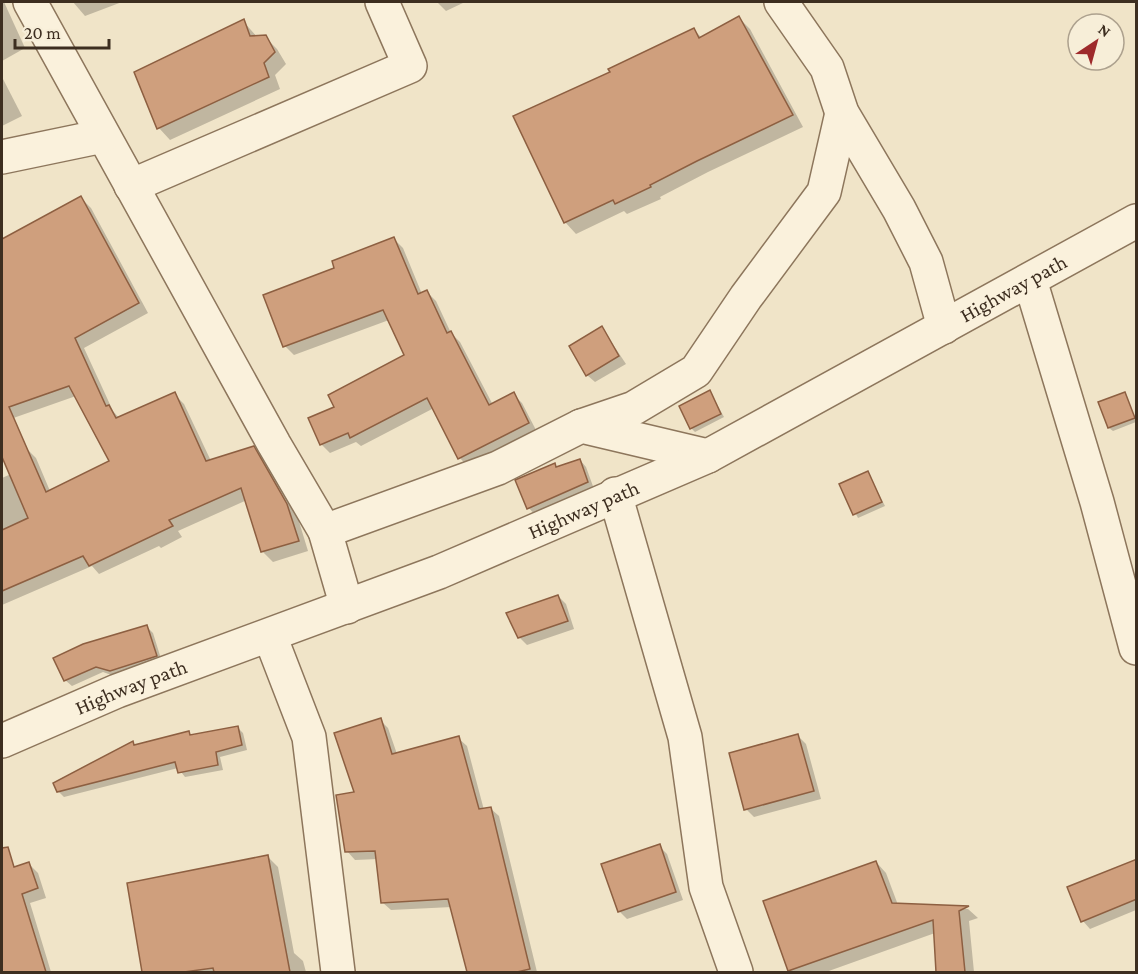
<svg xmlns="http://www.w3.org/2000/svg" width="1138" height="974" viewBox="0 0 1138 974" font-family="'Crimson Pro',serif">
<rect width="100%" height="100%" fill="#f0e4c8"/>
<g fill="#0003">
<polygon points="2,2 4,2 25,48 2,61"/>
<polygon points="73,2 122,2 85,16"/>
<polygon points="437,2 465,2 446,11"/>
<polygon points="739,18 750,29 803,127 708,172 660,197 661,199 627,214 624,211 576,234 565,222 612,73 694,30 702,38"/>
<polygon points="243,21 257,37 265,37 277,49 286,64 275,75 280,89 170,140 159,128"/>
<polygon points="2,77 22,116 2,126"/>
<polygon points="81,198 91,208 148,313 84,348 113,411 119,418 174,394 184,404 211,461 254,448 264,458 297,515 308,551 273,562 263,552 247,500 178,531 182,537 161,548 159,546 99,574 92,566 2,605 2,478 11,474 26,448 36,458 50,491 111,461 76,396 2,422 2,241"/>
<polygon points="394,239 403,248 422,294 427,292 436,301 451,333 460,342 493,405 513,394 522,403 537,432 469,468 460,458 434,408 361,446 356,442 330,453 321,444 336,408 406,356 389,320 294,355 285,346 336,269"/>
<polygon points="602,328 626,364 595,382 587,375"/>
<polygon points="710,392 724,417 695,432 691,428"/>
<polygon points="1125,394 1136,422 1113,431 1109,428"/>
<polygon points="580,460 586,467 594,489 535,515 529,508 554,465 557,468"/>
<polygon points="868,473 885,506 858,518 841,485"/>
<polygon points="558,596 566,604 574,629 527,645 519,637"/>
<polygon points="147,627 153,633 162,662 117,677 103,672 72,686 65,680"/>
<polygon points="380,720 388,728 397,754 458,738 467,746 484,810 490,808 499,816 537,972 469,972 452,907 391,910 382,902 378,859 355,860 347,851 356,794"/>
<polygon points="238,728 243,733 247,750 220,757 223,770 185,777 178,768 64,797 58,791 132,743 136,746 188,733 191,736"/>
<polygon points="798,736 806,744 821,799 754,817 746,809"/>
<polygon points="659,846 667,854 683,900 627,919 619,911"/>
<polygon points="267,856 278,867 294,953 303,961 306,972 143,972 129,884"/>
<polygon points="1136,861 1136,910 1090,929 1083,921"/>
<polygon points="876,862 886,873 898,905 968,909 978,918 969,921 974,972 938,972 935,933 826,972 790,972 765,902"/>
<polygon points="29,864 38,873 46,898 30,903 51,972 2,972 2,872"/>
</g>
<g fill="#cf9f7d" stroke="#8d5f41" stroke-width="1.5" fill-rule="evenodd">
<polygon points="739,16 793,115 697,161 650,185 651,187 615,204 613,200 564,223 513,116 610,72 608,69 694,28 699,38"/>
<polygon points="244,19 250,36 266,35 275,52 264,63 269,77 157,129 134,72"/>
<path d="M81 196 139 303 75 338 106 406 109 405 116 418 175 392 206 461 254 446 287 504 299 541 261 552 241 488 169 520 173 526 89 566 83 556 2 591V530L28 518 2 457V239ZM69 386 109 461 46 492 9 407Z"/>
<polygon points="394,237 418,294 427,290 447,333 451,331 489,405 514,392 529,423 458,459 427,398 350,438 348,433 320,445 308,418 334,407 328,395 404,355 383,310 283,347 263,295 334,268 332,261"/>
<polygon points="602,326 619,356 586,376 569,346"/>
<polygon points="710,390 721,414 690,429 679,406"/>
<polygon points="1125,392 1135,418 1108,428 1098,402"/>
<polygon points="580,459 588,482 527,509 515,480 555,463 556,467"/>
<polygon points="868,471 882,502 853,515 839,484"/>
<polygon points="558,595 568,621 518,638 506,613"/>
<polygon points="147,625 157,656 110,671 96,667 64,681 53,658 83,644"/>
<polygon points="381,718 392,754 459,736 479,809 491,807 530,969 517,972 467,972 448,899 381,903 375,851 345,852 336,795 354,792 334,733"/>
<polygon points="238,726 242,745 216,752 218,765 178,773 175,762 57,792 53,783 133,741 134,745 189,731 190,735"/>
<polygon points="798,734 814,791 744,810 729,753"/>
<polygon points="660,844 676,892 618,912 601,864"/>
<polygon points="8,847 14,867 29,862 38,888 22,894 46,972 2,972 2,848"/>
<polygon points="268,855 290,972 214,972 213,968 184,972 142,972 127,883"/>
<polygon points="1137,859 1137,899 1081,922 1067,887"/>
<polygon points="876,861 892,903 969,906 959,911 965,972 936,972 933,920 788,971 763,901"/>
</g>
<g fill="none" stroke-linecap="round" stroke-linejoin="round">
<defs>
<g id="minor">
<polyline points="30,2 274,444 325,531 347,607"/>
<polyline points="781,2 827,68 842,113 899,209 926,262 944,327"/>
<polyline points="2,157 103,136"/>
<polyline points="131,186 410,66 382,2"/>
<polyline points="1030,280 1097,502 1136,648"/>
<polyline points="581,426 634,408 696,371 746,297 824,192 842,113"/>
<polyline points="615,494 685,737 706,887 736,972"/>
<polyline points="325,531 498,468 581,426 708,456"/>
<polyline points="270,636 309,737 338,972"/>
<path id="s1" d="M2 741 117 691 439 572 708 456 1136 221"/>
</g>
</defs>
<use href="#minor" stroke="#8d765c" stroke-width="36"/>
<use href="#minor" stroke="#faf1dc" stroke-width="33"/>
</g>
<g text-anchor="middle" stroke-width="4.5" stroke-linejoin="round" paint-order="stroke">
<g font-size="21" fill="#3d2e20" stroke="#f7eed8">
<text dy="7" stroke="none"><textPath href="#s1" startOffset="1110">Highway path</textPath></text>
<text dy="7" stroke="none"><textPath href="#s1" startOffset="626">Highway path</textPath></text>
<text dy="7" stroke="none"><textPath href="#s1" startOffset="140">Highway path</textPath></text>
</g>
</g>
<rect width="1138" height="974" fill="none" stroke="#3d2e20" stroke-width="6"/>
<g transform="translate(1096 42) rotate(36)"><circle r="28" fill="#f7eed8" stroke="#ada18e" stroke-width="1.5"/>
<path d="M0-4.5L10 22L0 15L-10 22Z" fill="#9e2a2b"/>
<text y="-9" font-size="16" font-weight="bold" text-anchor="middle" fill="#3d2e20">N</text>
</g>
<path d="M15 39v9h94v-9" fill="none" stroke="#3d2e20" stroke-width="3"/>
<text x="24" y="39" font-size="18" fill="#3d2e20" stroke="#f7eed8" stroke-width="4.5" paint-order="stroke">20 m</text>
</svg>
